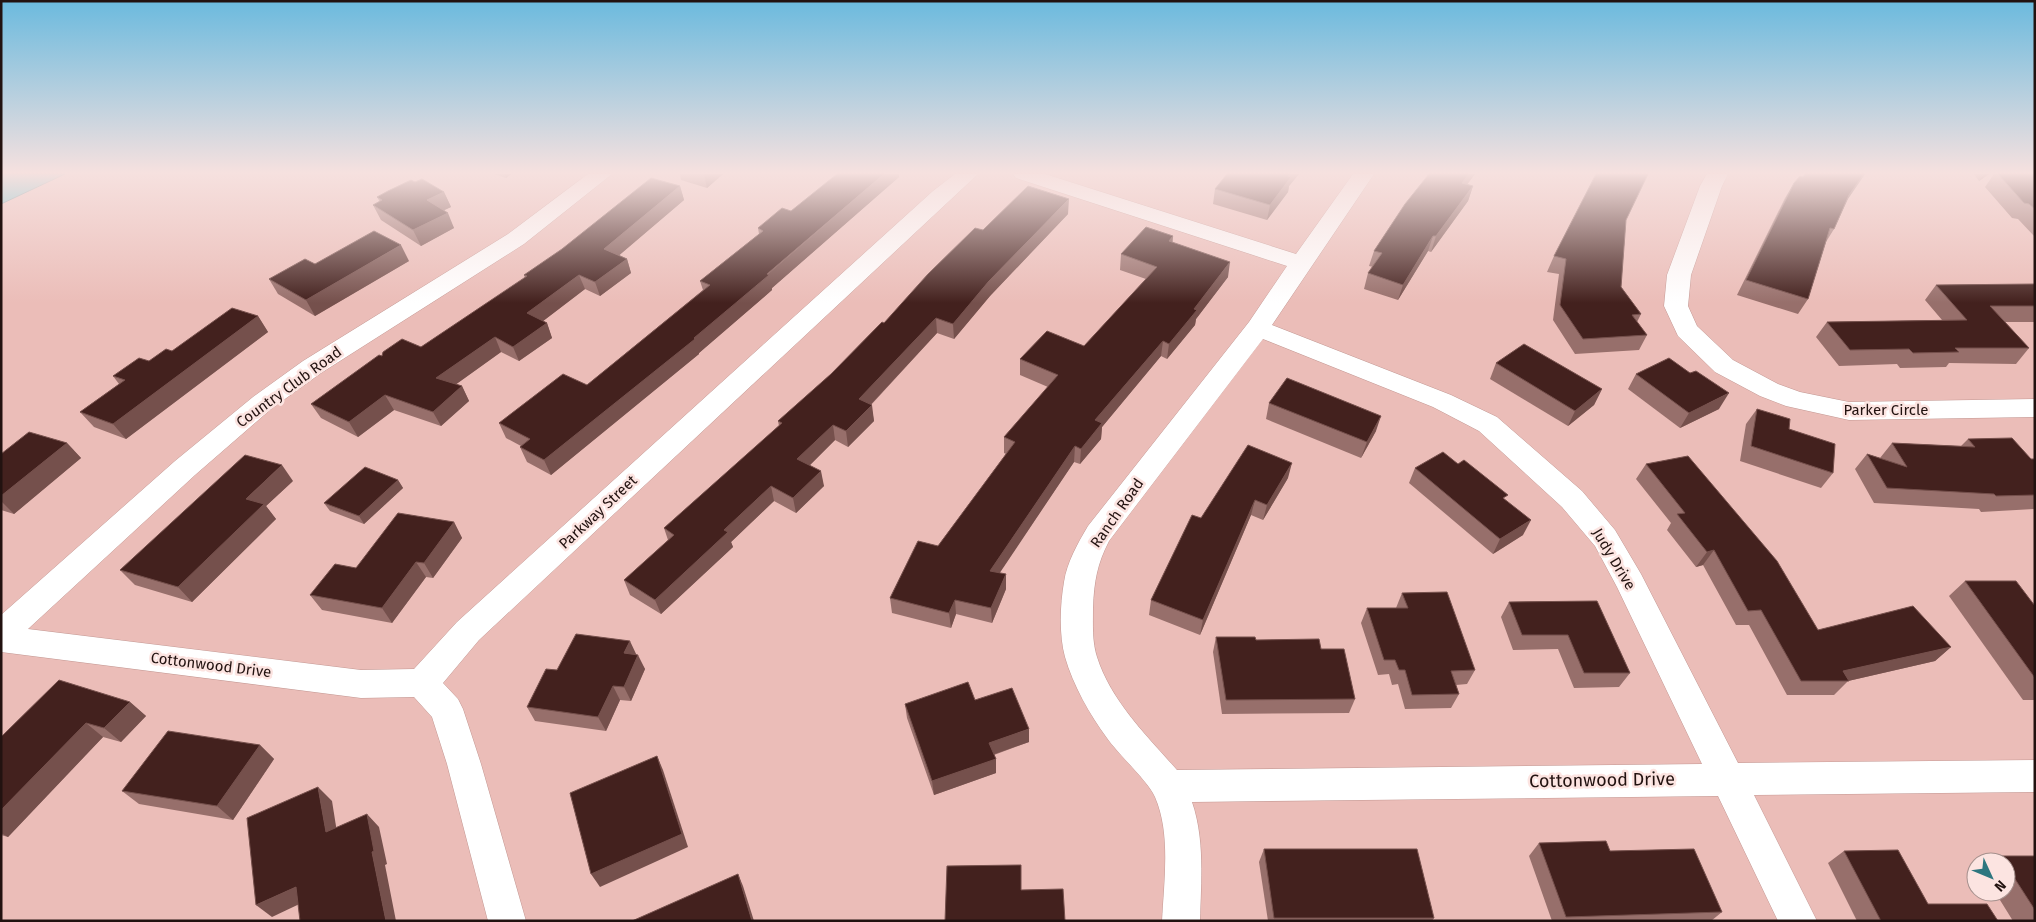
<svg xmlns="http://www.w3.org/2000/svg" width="2036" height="922" viewBox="0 0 2036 922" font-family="'Fira Sans',sans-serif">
<rect width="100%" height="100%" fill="#ebbdb8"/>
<polygon fill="#4fc2d0" stroke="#428d96" points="1,174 65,174 1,204"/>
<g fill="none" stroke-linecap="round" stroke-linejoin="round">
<defs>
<g id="minor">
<polygon points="588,174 612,174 524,244 321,373 271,409 195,475 28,629 361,670 414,669 457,622 933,191 955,174 978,174 479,640 443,683 458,699 463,709 481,764 526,921 488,921 447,764 432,717 414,697 361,698 1,652 1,615 175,461 253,397 303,361 508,234"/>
<path d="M1013 174H1045L1296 254 1353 174H1374L1272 325 1451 395 1497 417 1582 491 1615 530 1641 574 1738 763 2035 760V792L1754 795 1817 921H1778L1718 796 1192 802C1205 840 1201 881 1200 921H1162C1164 881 1171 834 1155 797 1148 781 1118 754 1107 738 1090 715 1073 685 1065 657 1059 635 1060 605 1064 582 1067 562 1078 543 1088 526L1249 322 1287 266 1016 178ZM1263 339 1433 407 1479 431 1562 507 1595 546 1617 587 1702 764 1177 770C1147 736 1111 701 1097 657 1092 642 1093 624 1093 608 1094 582 1097 564 1109 541Z"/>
<polygon points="1707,174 1728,174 1722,186 1691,275 1688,306 1697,326 1733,360 1778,384 1800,392 1849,402 2035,399 2035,417 1849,420 1786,406 1760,396 1715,372 1678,336 1664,306 1667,275 1700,186"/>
</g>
</defs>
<use href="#minor" stroke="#c29792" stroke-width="1"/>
<use href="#minor" fill="#fff" fill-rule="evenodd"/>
</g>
<g fill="#976f6b">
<polygon points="494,174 511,174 506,178"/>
<polygon points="680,174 723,174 707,188 681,180"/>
<polygon points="1227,174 1299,174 1289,186 1288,192 1267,220 1213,204 1215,189"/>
<polygon points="1427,174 1475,174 1467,184 1473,186 1468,201 1431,252 1428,251 1398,300 1364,289 1368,273 1373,267 1369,266 1374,251 1427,177"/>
<polygon points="1805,174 1865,174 1848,199 1834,229 1826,242 1808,299 1798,314 1737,295 1785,198 1794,183 1803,177"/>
<polygon points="1974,174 1989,174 1979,181"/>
<polygon points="1994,174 2035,174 2035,237 2018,219 2012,218 1985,187"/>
<polygon points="899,177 772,288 772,290 699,353 699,354 551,475 527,462 520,447 521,446 506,438 499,423 587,385 703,290 700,281 759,234 758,228 791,211"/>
<polygon points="415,182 444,192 451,207 444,210 454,228 421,246 381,220 373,205 380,202 377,197"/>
<polygon points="680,186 684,200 619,255 627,259 631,273 600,296 585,289 543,321 547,323 552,338 519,361 501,352 456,384 462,386 469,401 441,426 394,410 358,437 321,418 311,404 382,356 421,347 525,278 524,275"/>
<polygon points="1068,214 990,296 954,339 937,333 871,405 874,421 848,447 835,440 810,465 824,486 796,513 774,501 731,542 733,547 661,614 630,595 624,580 668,540 664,528 779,426 778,421 831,374 983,230"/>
<polygon points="1626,220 1621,287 1641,314 1637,322 1647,335 1639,350 1575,354 1553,320 1559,274 1547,272 1554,256"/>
<polygon points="1173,243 1228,277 1196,319 1195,325 1167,359 1161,356 1102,427 1101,439 1080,464 1074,462 999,573 1006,589 992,623 956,614 951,628 892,613 890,598 938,546 1006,454 1004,453 1004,437 1048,387 1020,375 1020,359 1084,346 1146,279 1120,270 1121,254"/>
<polygon points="409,261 315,316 278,294 269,279 315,264"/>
<polygon points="2035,284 2035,322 2005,322 2029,348 2016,364 1949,363 1946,367 1900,368 1897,364 1839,366 1816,337 1827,322 1942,320 1925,300 1936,285"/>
<polygon points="258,316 268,332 126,439 94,427 80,412 119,384 113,376"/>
<polygon points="1496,363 1602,389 1594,405 1568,426 1490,379"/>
<polygon points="1636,374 1719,409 1680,428 1628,389"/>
<polygon points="1269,403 1376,431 1361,458 1266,419"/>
<polygon points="1757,409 1789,429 1833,473 1821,488 1740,461 1746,424"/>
<polygon points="1968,439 2031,459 2035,459 2035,509 1981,512 1979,509 1874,503 1855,469 1867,454 1880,458 1892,443 1961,446"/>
<polygon points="67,443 81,458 14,514 1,510 1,454"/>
<polygon points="1646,464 1818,630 1951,647 1935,661 1848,681 1834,695 1787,695 1749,625 1736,625 1703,565 1696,567 1667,530 1671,523 1636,479"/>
<polygon points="1415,468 1505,500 1523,535 1493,554 1409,483"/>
<polygon points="1288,478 1263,520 1251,515 1200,635 1149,615 1151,600 1201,518"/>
<polygon points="398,480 403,488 364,524 330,511 324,503"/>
<polygon points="293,481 266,506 276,519 192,602 135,585 120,570"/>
<polygon points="454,522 462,538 433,578 426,577 392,623 322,610 310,595 356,568"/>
<polygon points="1965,581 2035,606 2035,700 2023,700 1949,596"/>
<polygon points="1402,593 1475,670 1467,684 1456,685 1459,694 1451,708 1405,709 1398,684 1392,685 1389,674 1378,675 1361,623 1367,608 1396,608"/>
<polygon points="1597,601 1630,673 1619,687 1574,688 1558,649 1513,650 1501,617 1509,602"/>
<polygon points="1216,637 1256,640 1321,649 1355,699 1349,713 1222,714 1213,652"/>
<polygon points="636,655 645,669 631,701 620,700 606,731 535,721 527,707 557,670"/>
<polygon points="975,700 1029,742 994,755 996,759 996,773 934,795 907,718 905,704"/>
<polygon points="130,702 146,716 121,742 103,737 8,837 1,835 1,737"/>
<polygon points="260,745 274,759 233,820 139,804 122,791"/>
<polygon points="1539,843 1610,851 1722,912 1711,921 1552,921 1529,856"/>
<polygon points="1264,849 1434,918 1432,921 1268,921 1259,862"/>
<polygon points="1844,851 1928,904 1998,921 1857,921 1828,863"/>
<polygon points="2000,856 2035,856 2035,921 2013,921 1995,892 2006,892 2006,862 1992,862"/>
</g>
<g fill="#75504c">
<polygon points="505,174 511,174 506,178"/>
<polygon points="704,174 723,174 707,188"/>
<polygon points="884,174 899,174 899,177 772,288 772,290 699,353 699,354 551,475 544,460 694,338"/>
<polygon points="1290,174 1299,174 1289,186 1288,192 1267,220 1270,205"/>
<polygon points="1469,174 1475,174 1457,198 1462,183"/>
<polygon points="1864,174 1865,174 1840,210 1849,195"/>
<polygon points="1984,174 1989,174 1979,181"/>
<polygon points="680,186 684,200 609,264 604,249"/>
<polygon points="1473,186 1468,201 1431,252 1436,236"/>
<polygon points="444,192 451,207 434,215 427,200"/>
<polygon points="1069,199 1068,214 990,296 954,339 953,324 989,281"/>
<polygon points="448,213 454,228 421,246 413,230"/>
<polygon points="1173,236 1172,251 1169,241"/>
<polygon points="1433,236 1428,251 1398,300 1403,285"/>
<polygon points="401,245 409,261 315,316 306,300"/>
<polygon points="627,259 631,273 600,296 595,282"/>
<polygon points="1230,262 1228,277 1196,319 1195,325 1167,359 1169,344 1194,309"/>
<polygon points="579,275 585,289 534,328 527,313"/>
<polygon points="258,316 268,332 126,439 113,424"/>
<polygon points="936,318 937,333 861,415 859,399"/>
<polygon points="547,323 552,338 519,361 513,347"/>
<polygon points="495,337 501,352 444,393 436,378"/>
<polygon points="1163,341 1161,356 1102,427 1101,439 1080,464 1081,449 1095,420"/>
<polygon points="462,386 469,401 441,426 433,412"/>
<polygon points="1602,389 1594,405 1568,426 1575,411"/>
<polygon points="1729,393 1719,409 1680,428 1689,413"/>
<polygon points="385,395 394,410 358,437 349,422"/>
<polygon points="872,405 874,421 848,447 846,431"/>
<polygon points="1381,416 1376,431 1361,458 1367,442"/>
<polygon points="833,425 835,440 801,474 797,459"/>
<polygon points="67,443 81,458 14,514 1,501 1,496"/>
<polygon points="1075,446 1074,462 991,586 990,571"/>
<polygon points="1292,463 1288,478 1263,520 1267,505"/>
<polygon points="282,465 293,481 266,506 276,519 192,602 178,587 246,499"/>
<polygon points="821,471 824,486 796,513 793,498"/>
<polygon points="398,480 403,488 364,524 359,516"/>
<polygon points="771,486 774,501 731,542 733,547 661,614 655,600 724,530"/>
<polygon points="1255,500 1251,515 1200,635 1203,620"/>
<polygon points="1531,520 1523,535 1493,554 1500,539"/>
<polygon points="454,522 462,538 433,578 424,563"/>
<polygon points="1714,550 1703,565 1696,567 1707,552"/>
<polygon points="416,562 426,577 392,623 382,608"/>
<polygon points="1006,574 1006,589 992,623 991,608"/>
<polygon points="955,600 956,614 951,628 949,613"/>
<polygon points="630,641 637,656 624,653"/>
<polygon points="1951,647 1935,661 1848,681 1849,681 1843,671"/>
<polygon points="638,655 645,669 631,701 624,687"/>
<polygon points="613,686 620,700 606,731 598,717"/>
<polygon points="130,702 146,716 121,742 104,728"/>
<polygon points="86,723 103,737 8,837 1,833 1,810"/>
<polygon points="1029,729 1029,742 989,756 989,743"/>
<polygon points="260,745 274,759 233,820 217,806"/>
<polygon points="657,756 663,770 688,847 600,887 591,874"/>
<polygon points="996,759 996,773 934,795 932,781"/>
<polygon points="318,787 332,801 339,845 326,832"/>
<polygon points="367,814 379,827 387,864 385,865 396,921 386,921 372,852"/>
<polygon points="738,874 743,886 754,921 752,921"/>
<polygon points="296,887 310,899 272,917 256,905"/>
</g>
<g fill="#43211e" stroke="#75504c">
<polygon points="837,174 884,174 767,274 769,275 694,338 695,339 544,460 520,447 530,439 499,423 563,374 587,385 710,285 700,281 763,231 758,228 782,208 791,211"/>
<polygon points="1227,174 1290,174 1288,176 1291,177 1270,205 1215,189"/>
<polygon points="1429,174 1469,174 1462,183 1473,186 1436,236 1433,236 1403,285 1368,273 1382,253 1374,251 1405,204"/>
<polygon points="1596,174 1648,174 1626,220 1621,287 1641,314 1632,315 1647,335 1583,339 1560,305 1566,259 1554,256"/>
<polygon points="1805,174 1864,174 1849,195 1834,229 1830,228 1808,299 1746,280 1794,183 1800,176 1803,177"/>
<polygon points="1998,174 2035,174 2035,209 2029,204 2024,203"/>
<polygon points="651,178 680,186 604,249 627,259 595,282 579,275 527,313 547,323 513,347 495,337 436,378 462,386 433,412 385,395 349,422 311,404 379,355 382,356 383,352 402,339 421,347 527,276 524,275 562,249"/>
<polygon points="422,179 444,192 427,200 448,213 413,230 373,205 382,200 377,197 388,191 411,180 415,182"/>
<polygon points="1028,186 1069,199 989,281 953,324 936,318 859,399 872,405 846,431 833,425 797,459 821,471 793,498 771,486 724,530 728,532 655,600 624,580 674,535 664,528 782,423 778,421 831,374 882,322 884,323 928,274 975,228 983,230"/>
<polygon points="1146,227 1173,236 1169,241 1230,262 1194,309 1197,310 1169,344 1163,341 1095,420 1102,423 1081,449 1075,446 990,571 1006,574 991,608 955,600 949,613 890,598 918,541 938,546 1015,442 1004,437 1058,375 1020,359 1047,331 1084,346 1157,267 1121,254"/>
<polygon points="374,231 401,245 306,300 269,279 305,259 315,264"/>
<polygon points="2035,284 2035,306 1990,306 2029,348 1955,348 1959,352 1913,353 1909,349 1850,350 1827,322 1967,320 1936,285"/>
<polygon points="232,308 258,316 113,424 80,412 125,380 113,376 139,358 149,361 166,349 172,351"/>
<polygon points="1524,344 1602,389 1575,411 1496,363"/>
<polygon points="1669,358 1690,373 1696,371 1729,393 1689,413 1636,374"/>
<polygon points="1287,378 1381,416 1367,442 1269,403"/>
<polygon points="1757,409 1790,419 1789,429 1835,444 1833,473 1751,446"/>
<polygon points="29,432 67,443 1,496 1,454"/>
<polygon points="2012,438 2031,459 2035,459 2035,495 1996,496 1994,494 1887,488 1867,454 1907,467 1892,443 1975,447 1968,439"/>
<polygon points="1248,445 1292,463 1267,505 1255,500 1203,620 1151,600 1192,515 1201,518"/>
<polygon points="1443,452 1458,464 1464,460 1508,495 1503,498 1531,520 1500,539 1415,468"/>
<polygon points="245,455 282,465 246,499 264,504 178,587 120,570"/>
<polygon points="1688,456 1777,561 1818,630 1913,606 1951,647 1843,671 1849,681 1801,681 1761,610 1748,611 1714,550 1707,552 1677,514 1685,513 1646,464"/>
<polygon points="365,467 398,480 359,516 324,503"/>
<polygon points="398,513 454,522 424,563 416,562 382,608 310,595 335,564 356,568"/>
<polygon points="1965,581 2016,581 2035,606 2035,678"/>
<polygon points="1447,592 1475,670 1451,671 1459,694 1412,695 1405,670 1399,670 1395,660 1384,660 1367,608 1408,608 1402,593"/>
<polygon points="1597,601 1630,673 1584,673 1568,635 1522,635 1509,602"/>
<polygon points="576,634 630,641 624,653 638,655 624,687 613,686 598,717 527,707 546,669 557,670"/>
<polygon points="1216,637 1255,637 1256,640 1319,639 1321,649 1344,649 1355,699 1226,700"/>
<polygon points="59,680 130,702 104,728 86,723 1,810 1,737"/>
<polygon points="968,682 975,700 1012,688 1029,729 989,743 996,759 932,781 905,704"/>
<polygon points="168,731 260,745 217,806 122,791"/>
<polygon points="657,756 682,834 591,874 570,793"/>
<polygon points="318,787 326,832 367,814 374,851 372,852 386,921 300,921 296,887 256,905 247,818"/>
<polygon points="1606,841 1610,851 1694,849 1722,912 1566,917 1539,843"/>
<polygon points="1264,849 1417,849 1434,918 1274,918"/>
<polygon points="1898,850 1928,904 1987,904 1998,921 1881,921 1844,851"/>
<polygon points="2000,856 2035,856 2035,910 2006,865 2006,862 2004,862"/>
<polygon points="1021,865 1021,890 1063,889 1065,921 945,921 947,866"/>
<polygon points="738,874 752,921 632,921"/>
</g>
<linearGradient id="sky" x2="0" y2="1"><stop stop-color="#6bbade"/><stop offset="0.57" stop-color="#f6e1df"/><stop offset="1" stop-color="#f6e1df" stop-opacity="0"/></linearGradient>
<rect width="2036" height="303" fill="url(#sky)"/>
<g text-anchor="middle" stroke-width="5" stroke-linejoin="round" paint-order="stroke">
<g font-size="15" fill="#221210" stroke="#fce4e1">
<text transform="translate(289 387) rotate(-36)" y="5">Country Club Road</text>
<text x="1886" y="415">Parker Circle</text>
<text transform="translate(598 512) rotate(-43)" y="5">Parkway Street</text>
<text transform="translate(1117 513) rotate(-55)" y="5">Ranch Road</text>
<text transform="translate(1614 559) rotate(59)" y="5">Judy Drive</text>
<text transform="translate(211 665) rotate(7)" y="5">Cottonwood Drive</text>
</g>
<g font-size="18" fill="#221210" stroke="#fce4e1">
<text transform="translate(1602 780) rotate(-1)" y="6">Cottonwood Drive</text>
</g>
</g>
<rect width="2036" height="922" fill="none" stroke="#221210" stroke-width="5"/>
<g transform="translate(1991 877) rotate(134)"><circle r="24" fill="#fce4e1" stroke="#a5908d"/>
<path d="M0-4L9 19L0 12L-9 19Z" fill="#2d767f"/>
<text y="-8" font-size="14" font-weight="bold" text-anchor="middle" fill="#221210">N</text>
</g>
</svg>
